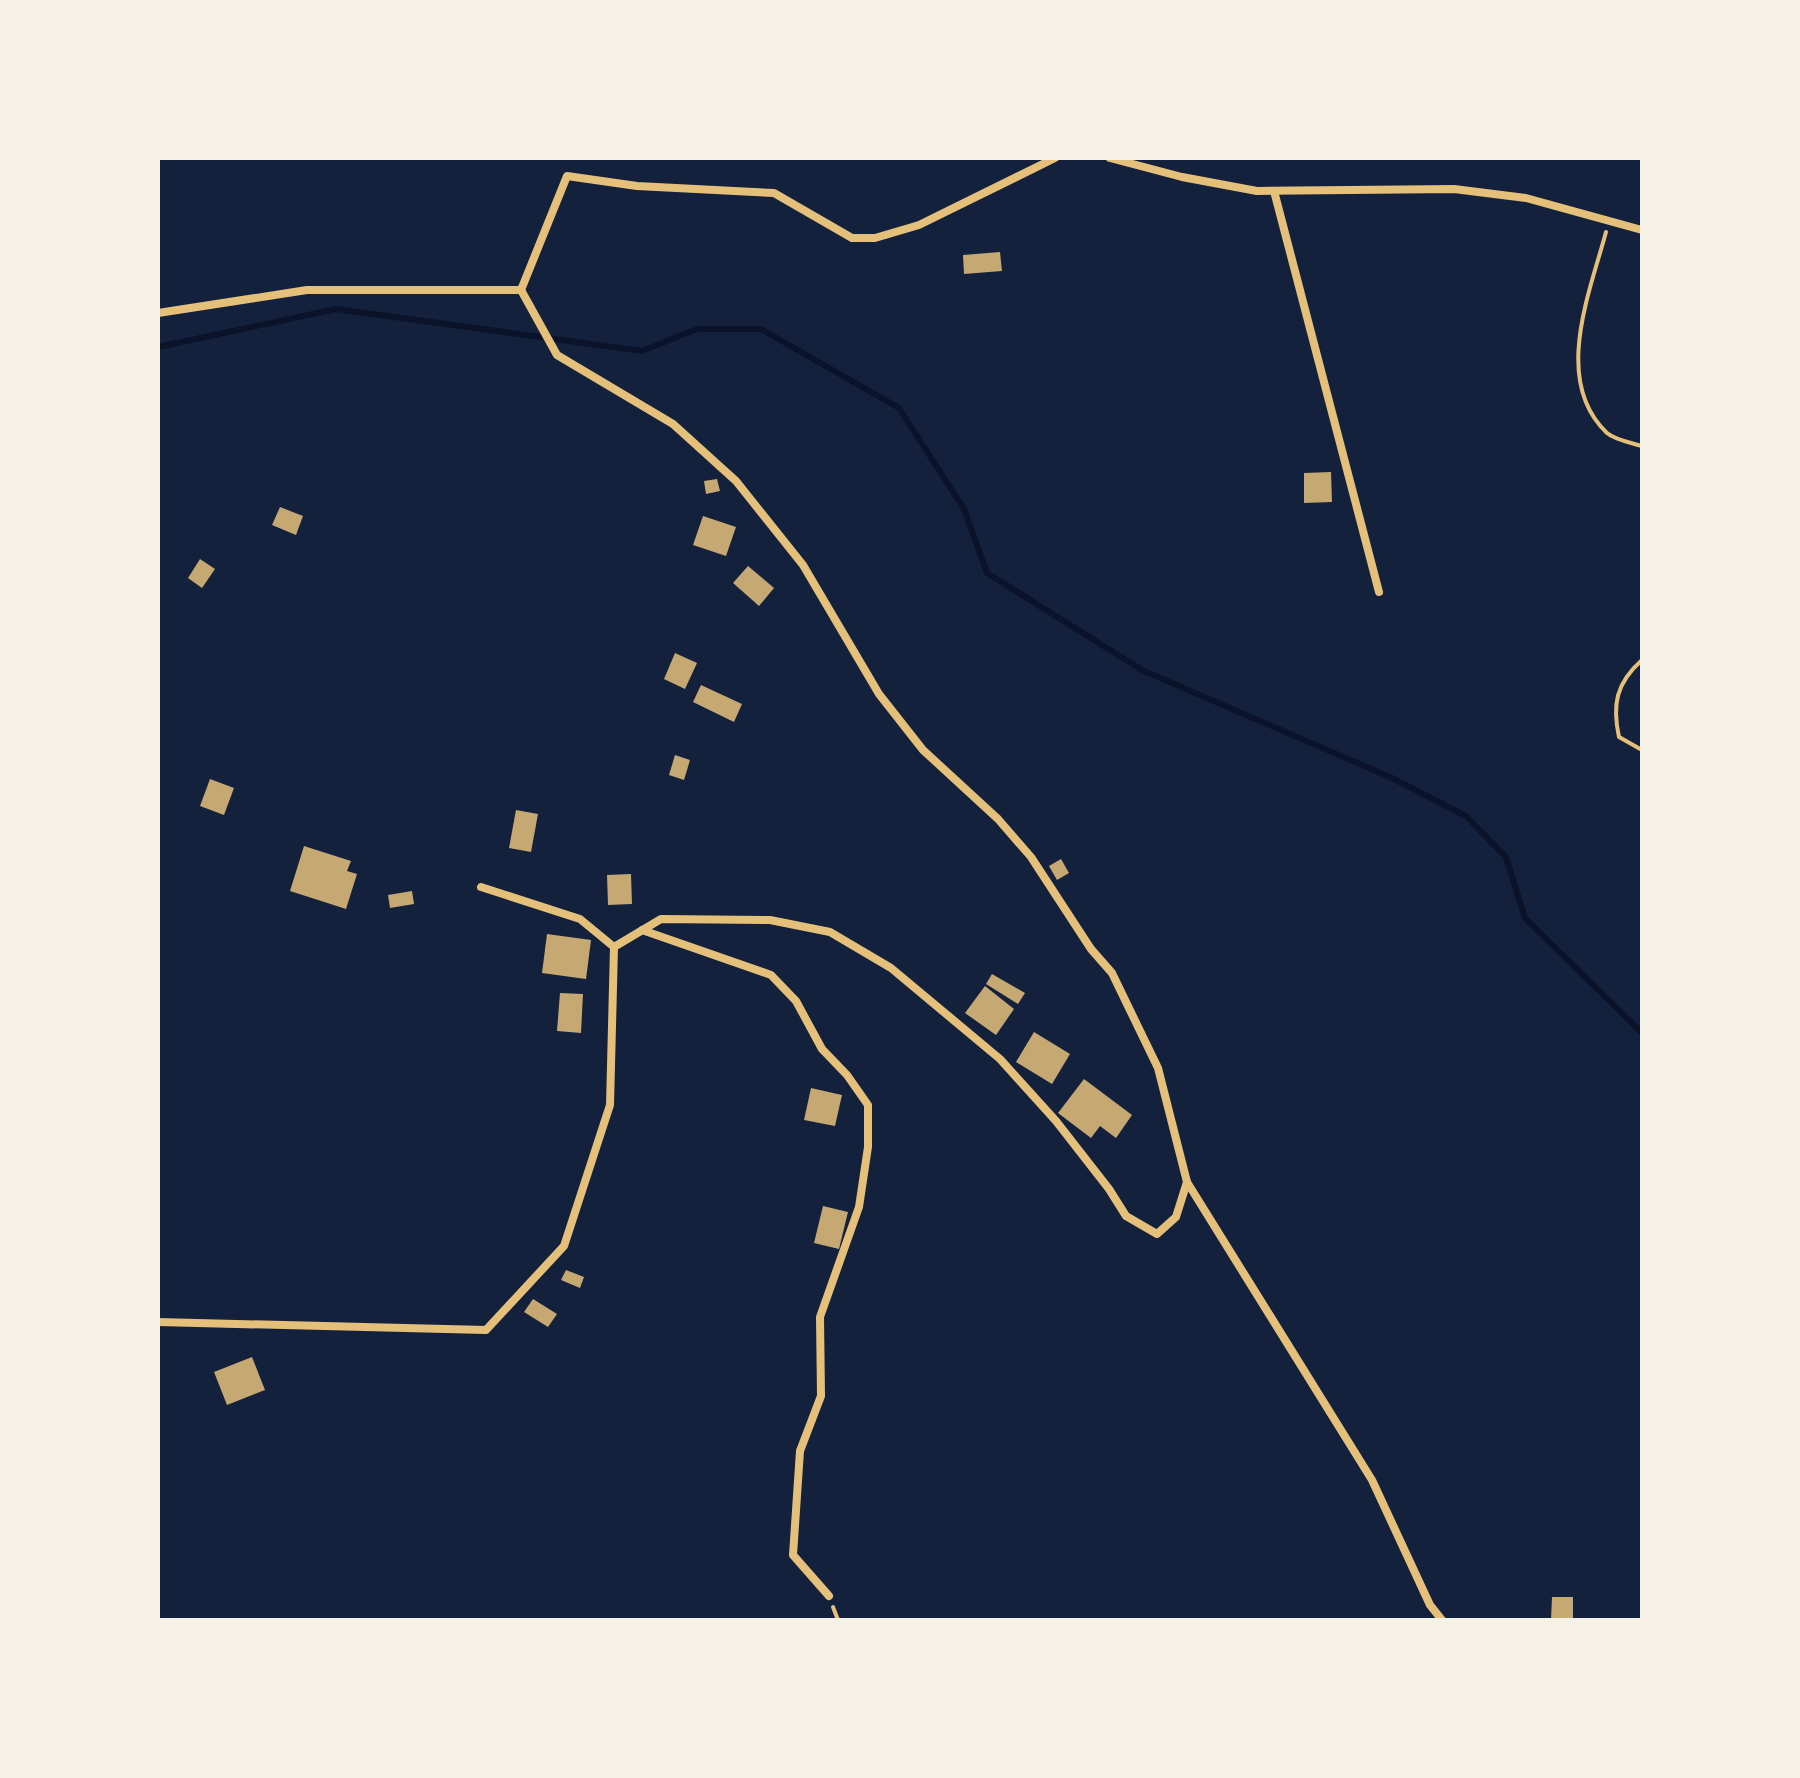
<svg xmlns="http://www.w3.org/2000/svg" width="1800" height="1778" viewBox="0 0 1800 1778" font-family="'Fira Sans',sans-serif">
<rect width="100%" height="100%" fill="#14213d"/>
<g fill="none" stroke-linecap="round" stroke-linejoin="round">
<polyline stroke="#0b132b" stroke-width="6" points="158,347 336,309 642,351 697,329 761,329 899,408 964,509 987,573 1142,670 1392,778 1466,816 1506,857 1525,918 1642,1033"/>
</g>
<g fill="#c6a872">
<polygon points="1000,252 1002,271 964,274 963,255"/>
<polygon points="1331,472 1332,502 1304,503 1304,473"/>
<polygon points="717,479 720,491 706,494 704,481"/>
<polygon points="280,507 303,516 296,535 272,525"/>
<polygon points="703,516 736,527 726,556 693,545"/>
<polygon points="200,559 215,569 202,588 188,578"/>
<polygon points="748,566 774,588 759,606 733,583"/>
<polygon points="675,653 697,663 685,689 664,679"/>
<polygon points="701,685 742,704 734,722 693,702"/>
<polygon points="675,755 690,760 684,780 669,775"/>
<polygon points="210,779 234,788 224,815 200,806"/>
<polygon points="516,810 538,814 531,852 509,848"/>
<polygon points="304,846 351,861 347,871 357,874 346,909 290,891"/>
<polygon points="1061,859 1069,873 1057,880 1049,866"/>
<polygon points="631,874 632,904 608,905 607,875"/>
<polygon points="412,891 414,904 390,908 388,895"/>
<polygon points="547,934 591,940 586,979 542,973"/>
<polygon points="992,974 1025,993 1018,1004 986,984"/>
<polygon points="985,986 1014,1009 996,1035 965,1013"/>
<polygon points="560,993 583,994 581,1033 557,1031"/>
<polygon points="1034,1032 1070,1054 1052,1084 1016,1062"/>
<polygon points="1084,1079 1132,1115 1116,1138 1100,1126 1091,1138 1058,1113"/>
<polygon points="811,1088 842,1095 835,1126 804,1120"/>
<polygon points="823,1206 848,1212 839,1249 814,1243"/>
<polygon points="566,1270 584,1277 580,1288 561,1280"/>
<polygon points="533,1299 557,1314 548,1327 524,1312"/>
<polygon points="252,1357 265,1390 227,1405 214,1372"/>
<polygon points="1552,1597 1573,1597 1573,1620 1551,1620"/>
</g>
<g fill="none" stroke-linecap="round" stroke-linejoin="round">
<g stroke="#e5c07b" stroke-width="4">
<path d="M1606 232C1590 292 1552 381 1607 433 1615 440 1632 443 1642 446"/>
<path d="M1642 660C1616 683 1612 705 1619 737L1642 750"/>
<polyline points="833,1607 838,1620"/>
</g>
<g stroke="#e5c07b" stroke-width="8">
<polyline points="1110,158 1182,177 1257,191 1454,189 1526,198 1642,230"/>
<polyline points="1274,191 1379,592"/>
<polyline points="521,290 557,355 673,424 736,481 803,565 879,694 923,750 998,819 1031,857 1091,949 1112,973 1158,1068 1187,1182 1372,1480 1430,1605 1442,1620"/>
<polyline points="158,313 307,290 521,290 567,176 637,186 774,193 852,238 875,238 919,225 1055,158"/>
<polyline points="642,930 771,975 796,1001 822,1049 847,1075 868,1105 868,1147 859,1207 820,1317 821,1396 800,1451 793,1555 829,1596"/>
<polyline points="614,947 661,919 770,920 830,932 891,968 1000,1059 1056,1121 1109,1189 1126,1216 1157,1234 1176,1217 1187,1182"/>
<polyline points="158,1322 486,1330 564,1246 610,1105 614,947 580,919 481,887"/>
</g>
</g>
<rect width="1800" height="1778" fill="none" stroke="#f6f1e7" stroke-width="320"/>
</svg>
